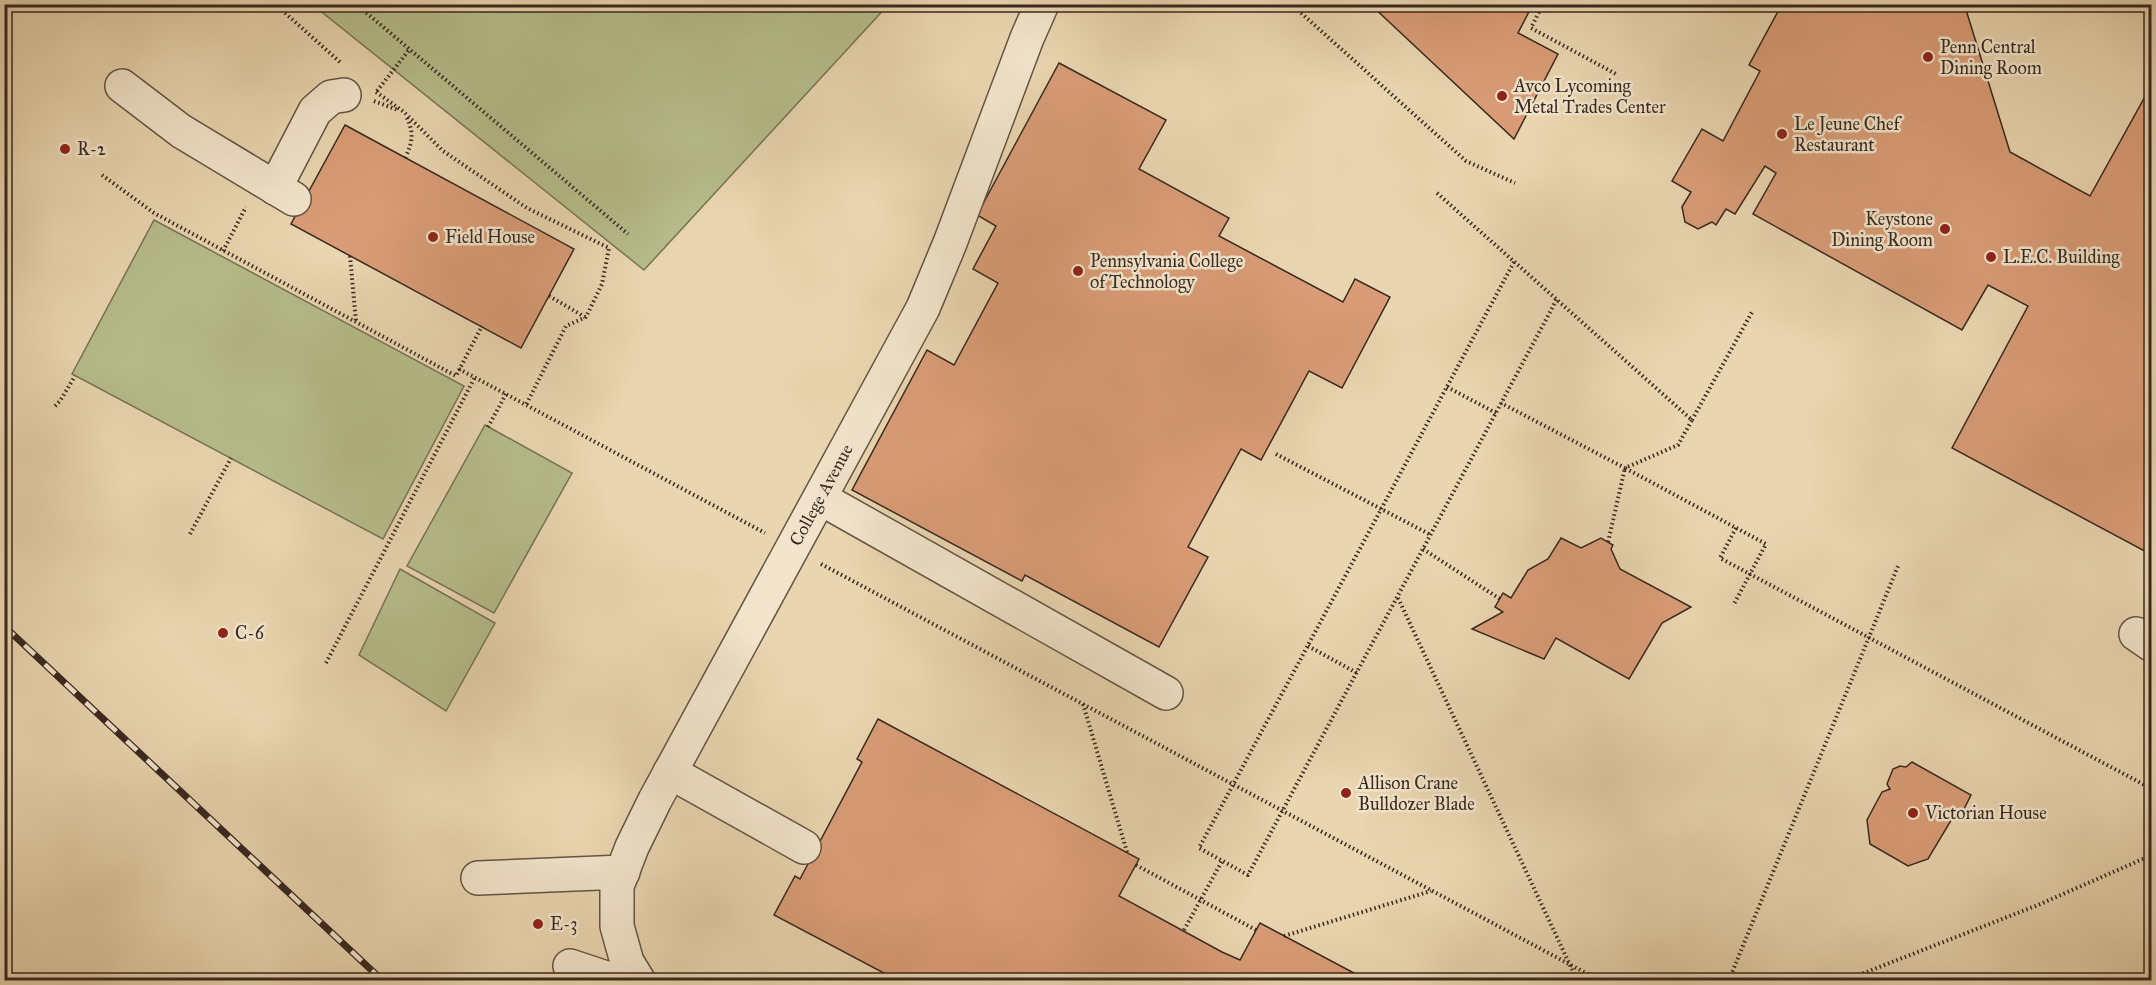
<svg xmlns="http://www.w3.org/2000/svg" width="2156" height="985" viewBox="0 0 2156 985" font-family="'IM FELL Great Primer',serif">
<rect width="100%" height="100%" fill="#e9d5af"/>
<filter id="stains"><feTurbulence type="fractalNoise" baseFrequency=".00333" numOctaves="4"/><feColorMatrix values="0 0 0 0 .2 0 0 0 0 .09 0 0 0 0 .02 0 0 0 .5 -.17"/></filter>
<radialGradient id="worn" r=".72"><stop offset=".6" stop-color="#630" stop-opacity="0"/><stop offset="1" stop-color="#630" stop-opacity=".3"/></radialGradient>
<g fill="#b6bd8b" stroke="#777356" stroke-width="1.5">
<polygon points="313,5 888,5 644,270"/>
<polygon points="154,220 464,386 383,539 72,374"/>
<polygon points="485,425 572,473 494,613 407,566"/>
<polygon points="400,569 495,623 446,711 359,655"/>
</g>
<g fill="#d99c76" stroke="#382921" stroke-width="1.5">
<polygon points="1370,4 1533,4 1518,33 1558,54 1514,139"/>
<polygon points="1782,4 1972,4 1967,13 2010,152 2090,196 2152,84 2152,555 1952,448 2028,306 1988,285 1962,330 1753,214 1776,173 1765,166 1735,214 1726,209 1716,225 1712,222 1698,229 1685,222 1682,207 1691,192 1672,181 1702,129 1723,141 1760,71 1749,65"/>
<polygon points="1059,63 1166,120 1139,169 1229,218 1219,236 1343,302 1355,279 1390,297 1342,388 1309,371 1261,460 1241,449 1188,547 1208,557 1159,647 1025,575 1022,581 852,490 927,350 954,365 998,283 973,269 996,226 977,215"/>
<polygon points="345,125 574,249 521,348 291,224"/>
<polygon points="1561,538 1581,548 1601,538 1613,545 1611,549 1620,569 1691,607 1662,623 1629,679 1556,638 1544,659 1472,629 1503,612 1495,607 1503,593 1511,598 1528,570 1548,559"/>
<polygon points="878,719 1139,859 1119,896 1222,952 1240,960 1260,923 1367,980 897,980 774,915 795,876 800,879 862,762 857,759"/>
<polygon points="1912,762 1971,795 1961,815 1956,812 1928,859 1908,866 1870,844 1867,820 1882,792 1890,789 1887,784 1893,769 1900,766 1906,767"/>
</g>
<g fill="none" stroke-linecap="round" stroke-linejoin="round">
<defs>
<g id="minor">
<polyline points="122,86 181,131 294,199"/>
<polyline points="275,188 315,111 331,97 344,95"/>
<polyline points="820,498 1166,693"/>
<polyline points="2136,634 2152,645"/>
<polyline points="670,772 804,847"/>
<polyline points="478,878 623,872"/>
<polyline points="570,966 612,980"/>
<path id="s1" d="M638 980 627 962 617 926V886L632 847 655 800 923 308 950 243 1027 38 1042 4"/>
</g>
</defs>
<use href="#minor" stroke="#645444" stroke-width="36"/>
<g stroke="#382921" stroke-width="4" stroke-dasharray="1.5 3" stroke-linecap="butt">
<polyline points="275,4 340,62"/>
<polyline points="356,4 628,234"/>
<polyline points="1291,4 1466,161 1515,183"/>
<polyline points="1543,4 1531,28 1616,74"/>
<polyline points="377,91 409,50"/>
<polyline points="376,92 404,112 443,151 527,208 609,248 602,284 586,317 566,326 526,405"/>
<polyline points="374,101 398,110"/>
<path d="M405 158C413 142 414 132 406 116"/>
<polyline points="102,175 154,213 456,376 482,326"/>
<polyline points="1437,193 1692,420 1678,445 1625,468 1501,403"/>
<polyline points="223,251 246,207"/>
<polyline points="350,256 356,322"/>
<polyline points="1514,262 1199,848 1248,875 1557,299"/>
<polyline points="549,296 585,317"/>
<polyline points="459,369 765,533"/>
<polyline points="1447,387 1496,413"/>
<polyline points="55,406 60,401 75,376"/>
<polyline points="1692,420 1752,312"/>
<polyline points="488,427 506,394"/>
<polyline points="1276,454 1431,535"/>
<polyline points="1736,528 1720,558 2152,789"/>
<polyline points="190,534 231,458"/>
<polyline points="1608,542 1625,468 1766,544 1734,604"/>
<polyline points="1423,549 1500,599"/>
<polyline points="821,564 1599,980"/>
<polyline points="1398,598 1577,980"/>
<polyline points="1308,646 1357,673"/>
<polyline points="326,663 475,377"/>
<polyline points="1083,704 1127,852"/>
<polyline points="1136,865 1256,930"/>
<polyline points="1184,930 1222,861"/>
<polyline points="1284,936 1431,891"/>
<polyline points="1729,980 1898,566"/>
<polyline points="1846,980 2038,905 2152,855"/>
</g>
<use href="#minor" stroke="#f1e4cb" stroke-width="33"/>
<defs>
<polyline id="rail" points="4,626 382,980"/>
</defs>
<use href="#rail" stroke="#382921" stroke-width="7"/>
<use href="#rail" stroke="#f1e4cb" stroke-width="4.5" stroke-dasharray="14" stroke-linecap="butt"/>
</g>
<g fill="#8f2418" stroke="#f1e4cb" stroke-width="2">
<circle cx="1928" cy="57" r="6"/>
<circle cx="1502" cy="96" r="6"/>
<circle cx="1782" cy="134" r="6"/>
<circle cx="65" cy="149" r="6"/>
<circle cx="1945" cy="229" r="6"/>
<circle cx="433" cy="237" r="6"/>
<circle cx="1991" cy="257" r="6"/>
<circle cx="1078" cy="271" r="6"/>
<circle cx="223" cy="633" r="6"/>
<circle cx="1346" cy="793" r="6"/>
<circle cx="1913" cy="813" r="6"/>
<circle cx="538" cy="924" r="6"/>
</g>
<g text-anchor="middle" stroke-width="5" stroke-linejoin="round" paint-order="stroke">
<g font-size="18" fill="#382921" stroke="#f1e4cb" text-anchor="start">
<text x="1940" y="53">Penn Central<tspan x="1940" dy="21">Dining Room</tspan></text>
<text x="1514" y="92">Avco Lycoming<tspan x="1514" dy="21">Metal Trades Center</tspan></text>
<text x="1794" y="130">Le Jeune Chef<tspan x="1794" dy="21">Restaurant</tspan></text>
<text x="77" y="155">R-2</text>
<text x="1933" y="225" text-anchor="end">Keystone<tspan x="1933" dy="21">Dining Room</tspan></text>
<text x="445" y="243">Field House</text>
<text x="2003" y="263">L.E.C. Building</text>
<text x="1090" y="267">Pennsylvania College<tspan x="1090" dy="21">of Technology</tspan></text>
<text x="235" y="639">C-6</text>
<text x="1358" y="789">Allison Crane<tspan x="1358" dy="21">Bulldozer Blade</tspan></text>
<text x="1925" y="819">Victorian House</text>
<text x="550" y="930">E-3</text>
</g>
<g font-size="18" fill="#382921" stroke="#f1e4cb">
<text dy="6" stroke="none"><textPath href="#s1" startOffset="540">College Avenue</textPath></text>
</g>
</g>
<rect width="2156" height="985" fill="none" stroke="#e9d5af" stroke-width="24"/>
<rect x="6" y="6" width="2144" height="973" fill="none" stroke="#382921" stroke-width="3"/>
<rect x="12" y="12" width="2132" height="961" fill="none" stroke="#382921" stroke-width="1.5"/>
<rect width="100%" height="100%" filter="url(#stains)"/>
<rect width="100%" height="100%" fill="url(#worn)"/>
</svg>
